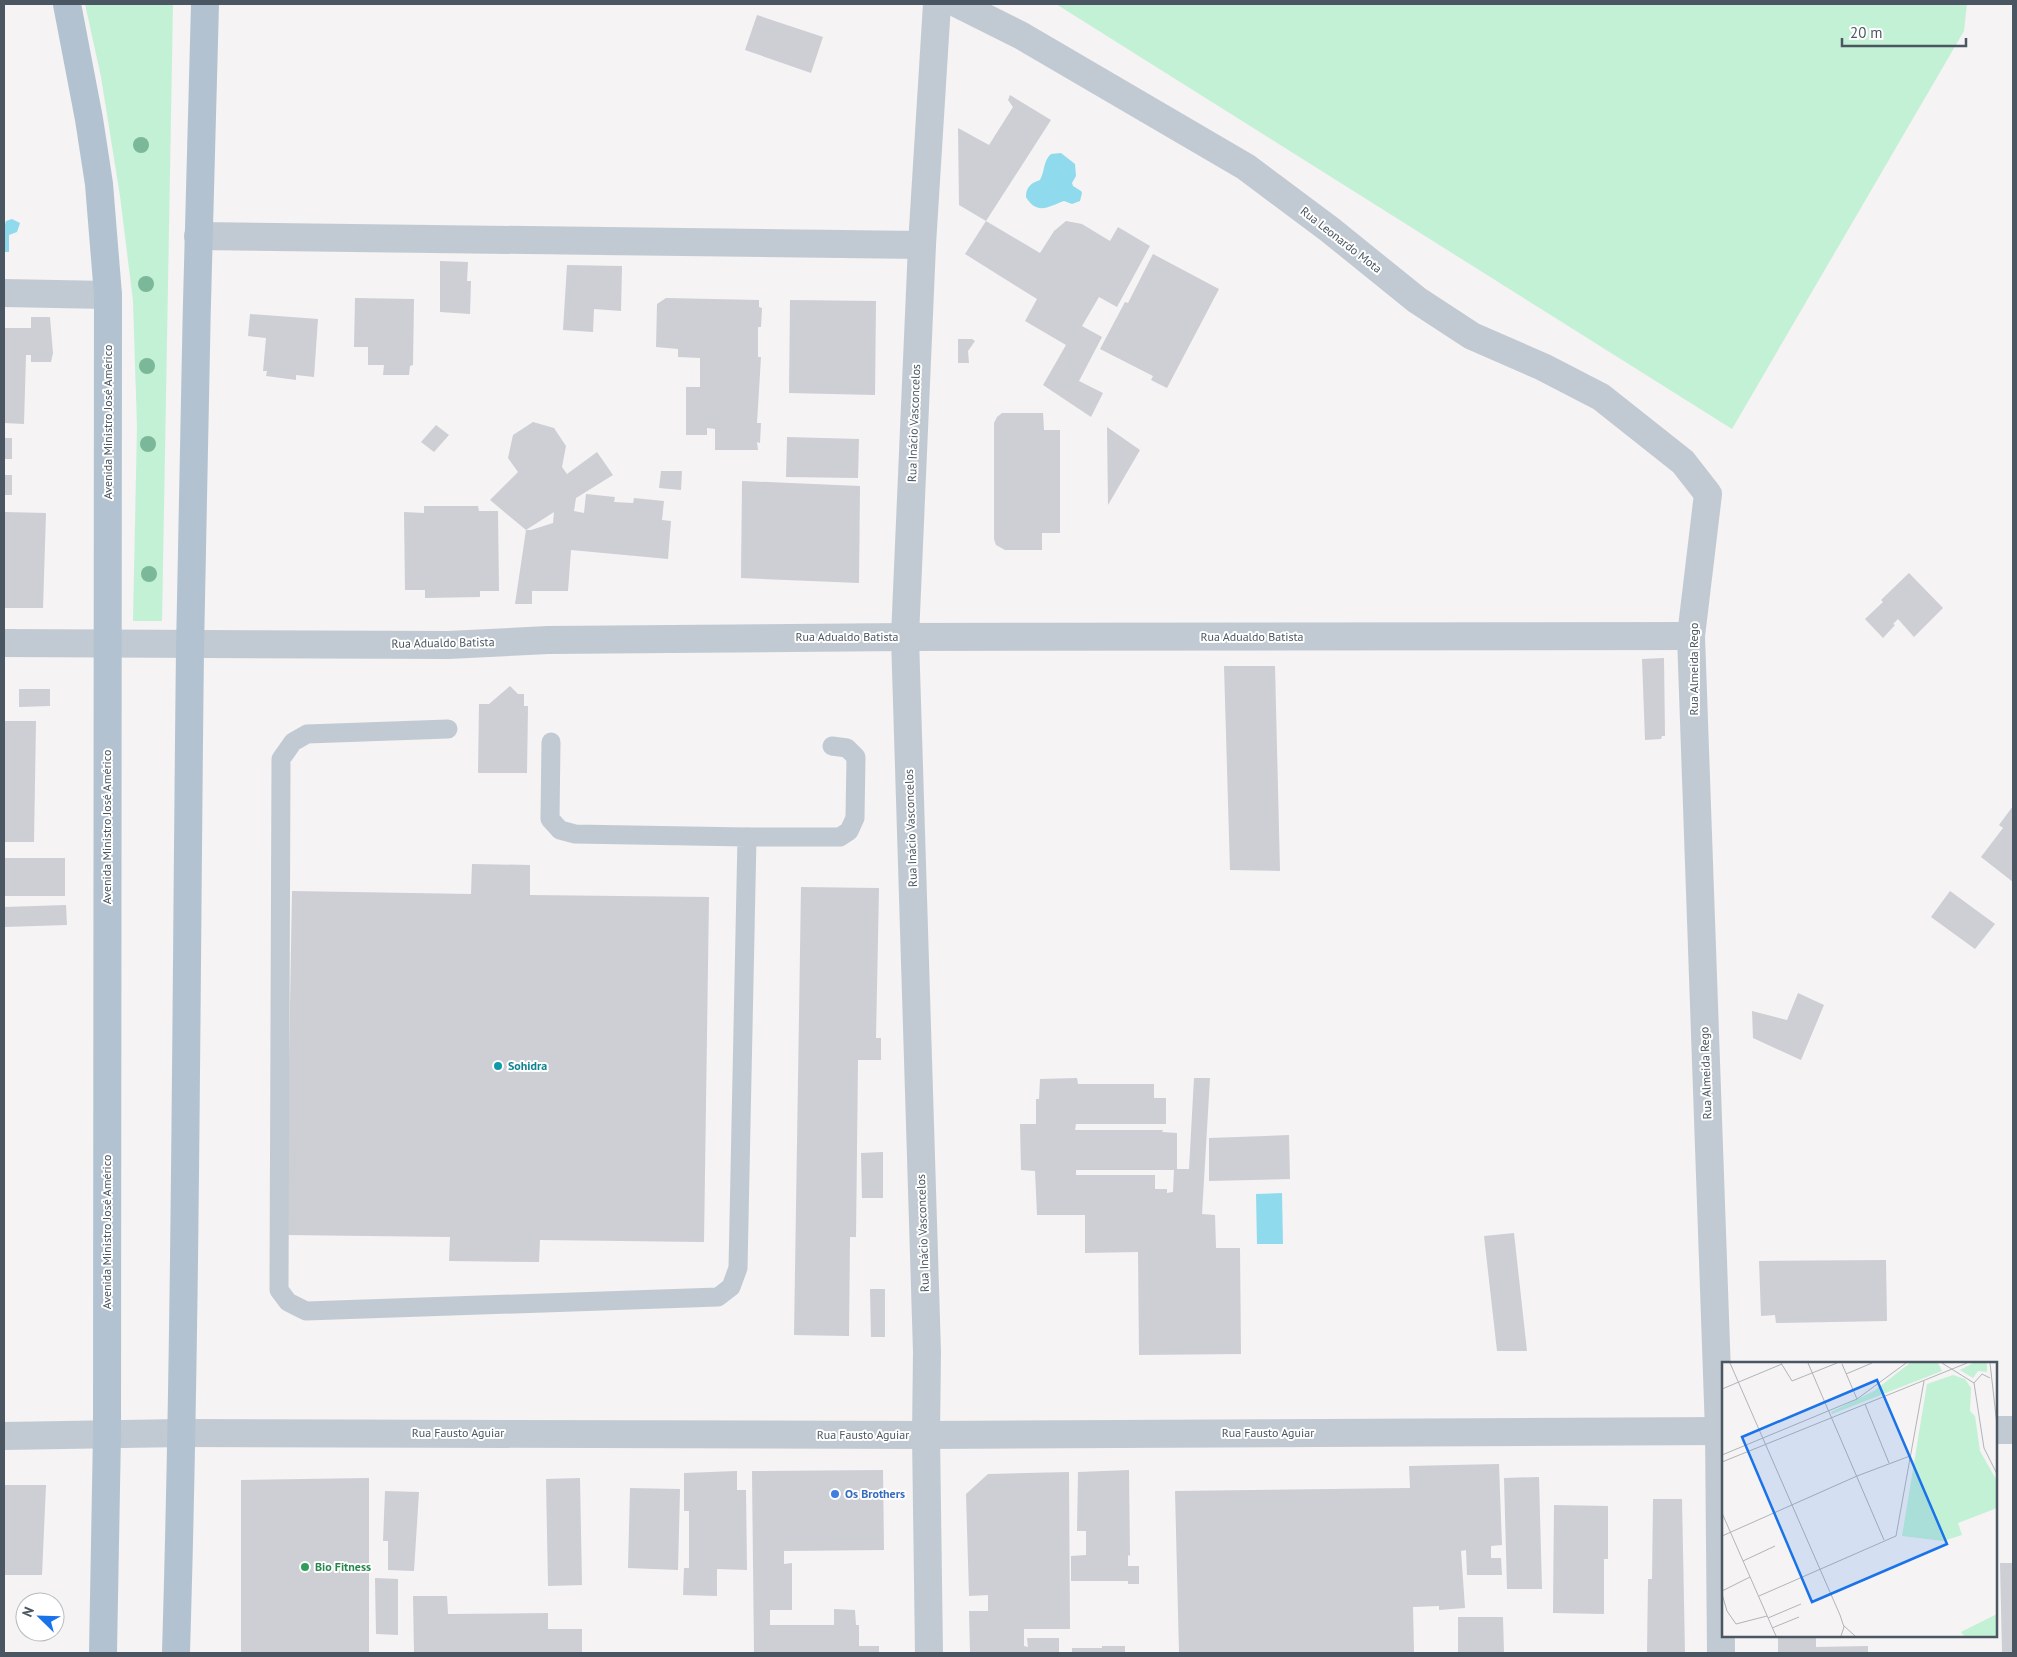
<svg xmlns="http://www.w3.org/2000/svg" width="2017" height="1657" viewBox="0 0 2017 1657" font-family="'PT Sans',sans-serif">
<rect width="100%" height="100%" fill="#f5f3f3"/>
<g fill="#c3f1d5">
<polygon points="85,4 173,4 162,621 133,621 137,427 133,301 120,196 101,77"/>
<polygon points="1056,4 1967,4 1964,31 1732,429"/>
</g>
<g fill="#90daee">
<path d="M1061 153 1075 164 1076 176 1072 183 1073 186 1081 191 1082 193 1080 201 1072 204 1064 201C1050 206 1037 216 1026 197 1026 187 1031 183 1040 180 1045 171 1043 161 1051 154Z"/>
<polygon points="12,219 20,223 17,232 9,235 9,252 4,252 4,227 6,221"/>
<polygon points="1282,1193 1283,1244 1257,1244 1256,1194"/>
</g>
<g fill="#cdcfd5" fill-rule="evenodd">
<polygon points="757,15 823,37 811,73 745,50"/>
<polygon points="1010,95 1051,120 986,221 959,205 958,128 989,145 1013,107 1008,100"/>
<polygon points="986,221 1040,253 1054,231 1066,221 1082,224 1110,241 1118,227 1150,246 1117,307 1099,297 1082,326 1102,337 1079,381 1103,393 1091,417 1043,385 1066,345 1025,321 1037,299 965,254"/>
<polygon points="1153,254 1219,289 1167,388 1151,380 1153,376 1100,349 1125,302 1128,303"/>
<polygon points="440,261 468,262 467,281 471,281 470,314 440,312"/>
<polygon points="567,265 622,266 621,311 594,309 593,332 563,330"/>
<polygon points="355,298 414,299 413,365 410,366 409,375 383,375 384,365 368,365 368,347 354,347"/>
<polygon points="666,298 759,300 759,307 762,308 761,327 758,327 758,357 761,357 757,423 761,423 760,443 757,442 758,450 715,450 715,429 707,428 707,435 686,435 686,387 700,387 700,358 678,357 678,349 656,347 657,304"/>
<polygon points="790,300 876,301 875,395 789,393"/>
<polygon points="250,314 318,319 314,377 296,375 296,380 266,376 267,371 263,371 266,338 248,336"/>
<polygon points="31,317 50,317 53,353 51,362 31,362 31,355 26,355 24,424 4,423 4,328 31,328"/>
<polygon points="958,339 972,339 975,341 968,351 969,363 958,363"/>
<polygon points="1002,413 1043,413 1044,430 1060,430 1060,533 1042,533 1042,550 1005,550 996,545 994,539 994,423 997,417"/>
<polygon points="533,422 554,428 566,446 562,467 567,474 597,452 613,475 576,498 574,511 584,513 586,494 615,497 614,502 633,503 634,498 664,501 662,520 671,521 668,559 571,550 568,591 532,591 532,604 515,604 526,530 531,530 553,523 554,512 526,530 490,500 518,472 508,458 513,435"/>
<polygon points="436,425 449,435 434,452 421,442"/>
<polygon points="1107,427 1140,450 1108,505"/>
<polygon points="787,437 859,439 858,478 786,477"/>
<rect x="4" y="438" width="8" height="21"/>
<polygon points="661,471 682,471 681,490 659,488"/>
<rect x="4" y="475" width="8" height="20"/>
<polygon points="742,481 860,486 859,583 741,578"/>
<polygon points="424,506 478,506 479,511 498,511 499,591 480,591 480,597 425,598 425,590 405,590 404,512 424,513"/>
<polygon points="4,512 46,513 43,608 4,608"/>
<polygon points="1909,573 1943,608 1914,637 1898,619 1893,624 1895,625 1883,638 1865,619 1883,602 1881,600"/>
<polygon points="1664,658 1665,736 1662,736 1661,739 1645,740 1642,659"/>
<polygon points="1224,666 1275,666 1280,871 1230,870"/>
<polygon points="510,686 518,694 524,694 524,706 528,706 527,773 478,773 479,704 489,704"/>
<polygon points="19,689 50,689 50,706 19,707"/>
<polygon points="4,721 36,721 34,842 4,842"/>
<polygon points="2013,806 2013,882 1981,857 2003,828 1999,825"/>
<rect x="4" y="858" width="61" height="38"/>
<polygon points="472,864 530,865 530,895 709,897 704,1242 540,1240 539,1262 449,1261 450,1237 286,1235 292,891 471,894"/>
<polygon points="801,887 879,888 876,1038 881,1038 881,1060 858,1060 856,1237 850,1237 849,1336 794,1335"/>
<polygon points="1950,891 1995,924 1975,949 1931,917"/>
<polygon points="66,905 67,925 4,927 4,907"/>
<polygon points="1798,993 1824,1005 1801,1060 1753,1038 1752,1011 1787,1020"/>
<path d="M1077 1078 1078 1084H1154V1098H1166V1124H1076L1075 1130H1163L1162 1132 1177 1133V1169H1189L1194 1078H1210L1202 1214 1215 1215 1216 1248H1240L1241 1354 1139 1355 1138 1252 1085 1253V1215H1037L1035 1171 1021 1170 1020 1124H1036V1099H1039L1040 1079ZM1076 1170H1174L1173 1192 1167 1193V1189H1155V1175H1076Z"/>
<polygon points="1289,1135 1290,1179 1209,1181 1209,1138"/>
<polygon points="883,1152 883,1198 862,1198 861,1153"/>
<polygon points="1514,1233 1527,1351 1497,1351 1484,1236"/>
<polygon points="1886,1260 1887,1321 1776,1323 1775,1315 1761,1316 1759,1261"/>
<polygon points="870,1289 885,1289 885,1337 871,1337"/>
<polygon points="1499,1464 1502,1545 1491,1546 1491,1558 1501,1558 1502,1575 1467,1575 1466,1550 1461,1551 1465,1608 1439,1610 1439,1606 1413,1607 1414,1653 1179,1653 1175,1491 1410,1488 1409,1466"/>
<polygon points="883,1470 884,1550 784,1551 784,1564 792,1563 792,1610 770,1610 770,1625 834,1625 834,1609 855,1610 856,1625 859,1625 859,1646 879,1646 879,1653 754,1653 752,1471"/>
<polygon points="1129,1470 1130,1556 1128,1555 1128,1566 1139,1566 1139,1584 1128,1584 1128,1581 1071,1581 1071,1556 1086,1555 1086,1531 1077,1531 1078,1472"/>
<polygon points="737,1471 737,1490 746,1490 747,1570 717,1569 717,1596 683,1595 684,1568 689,1568 689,1511 684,1511 684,1473"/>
<polygon points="1069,1472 1070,1629 1024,1629 1024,1646 1028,1647 1027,1638 1059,1638 1059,1653 970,1653 969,1611 988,1611 988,1595 969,1596 966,1494 988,1474"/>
<polygon points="1539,1477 1542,1589 1507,1589 1504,1478"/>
<polygon points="369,1478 369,1653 241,1653 241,1480"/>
<polygon points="580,1478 582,1585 548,1586 546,1479"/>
<polygon points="4,1485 46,1485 42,1575 4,1575"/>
<polygon points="630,1488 680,1489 678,1570 628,1568"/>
<polygon points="385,1491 419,1492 414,1571 388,1570 388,1541 383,1541"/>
<polygon points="1653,1499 1682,1499 1685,1653 1647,1653 1648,1579 1652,1579"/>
<polygon points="1554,1505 1608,1506 1608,1559 1604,1559 1604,1614 1553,1613"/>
<polygon points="2000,1563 2013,1563 2013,1653 2002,1653"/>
<polygon points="375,1578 398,1579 398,1635 376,1634"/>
<polygon points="413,1596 447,1596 448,1614 548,1613 548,1629 582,1629 582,1653 414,1653"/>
<polygon points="1458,1617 1503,1617 1504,1653 1458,1653"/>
<polygon points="1778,1636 1816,1636 1816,1647 1868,1646 1868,1653 1778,1653"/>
<polygon points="1102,1646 1125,1646 1125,1653 1072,1653 1072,1648 1102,1648"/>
</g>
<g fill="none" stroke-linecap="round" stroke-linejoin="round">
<g stroke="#c1cad2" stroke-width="19">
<polyline points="448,729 307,734 293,742 281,759 279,1290 288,1302 306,1311 718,1297 731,1287 738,1268 747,837 575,834 560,830 550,819 551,742"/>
<polyline points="747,837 840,837 849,831 855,818 856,757 847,748 832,746"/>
</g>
<g stroke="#c1cad2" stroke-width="28">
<polyline points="958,4 1022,36 1246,167 1329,229 1417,300 1472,336 1543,367 1601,397 1683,462 1708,494 1691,636 1719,1431 1721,1653"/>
<polyline points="198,236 922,245"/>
<polyline points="4,293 108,295"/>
<polyline points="4,643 448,645 548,640 905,637 1691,636"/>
<polyline points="1996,1430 2013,1430"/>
<polyline points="4,1436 183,1433 926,1435 1723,1431"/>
<polyline points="929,1653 926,1435 927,1352 905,637 922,245 937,4"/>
</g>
<g stroke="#b3c2d1" stroke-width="28">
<polyline points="67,4 89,119 99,184 108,295 107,1433 103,1653"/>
<path d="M176 1653C186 1319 186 985 190 650 193 435 199 219 205 4"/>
</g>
</g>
<g fill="#7bb799">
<circle cx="141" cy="145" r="8"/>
<circle cx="146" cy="284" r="8"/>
<circle cx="147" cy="366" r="8"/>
<circle cx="148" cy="444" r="8"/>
<circle cx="149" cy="574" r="8"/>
</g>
<circle fill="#0f9aa8" stroke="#fff" stroke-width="2" cx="498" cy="1066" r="5"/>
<circle fill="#3f7fe0" stroke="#fff" stroke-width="2" cx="835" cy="1494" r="5"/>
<circle fill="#2e9e5b" stroke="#fff" stroke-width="2" cx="305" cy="1567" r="5"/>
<g text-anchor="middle" stroke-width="4" stroke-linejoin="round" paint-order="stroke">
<g font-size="12" fill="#4a5661" stroke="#fff">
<text transform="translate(1341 240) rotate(38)" y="4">Rua Leonardo Mota</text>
<text transform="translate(108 422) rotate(-90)" y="4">Avenida Ministro José Américo</text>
<text transform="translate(914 423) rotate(-88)" y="4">Rua Inácio Vasconcelos</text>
<text x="847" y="641">Rua Adualdo Batista</text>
<text x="1252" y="641">Rua Adualdo Batista</text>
<text transform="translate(443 643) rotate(-1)" y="4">Rua Adualdo Batista</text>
<text transform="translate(1694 669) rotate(-90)" y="4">Rua Almeida Rego</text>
<text transform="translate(107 827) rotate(-90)" y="4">Avenida Ministro José Américo</text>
<text transform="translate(911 828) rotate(-92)" y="4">Rua Inácio Vasconcelos</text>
<text transform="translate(1706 1073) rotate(-92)" y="4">Rua Almeida Rego</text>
<text transform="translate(107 1232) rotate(-90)" y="4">Avenida Ministro José Américo</text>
<text transform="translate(923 1233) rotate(-92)" y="4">Rua Inácio Vasconcelos</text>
<text x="458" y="1437">Rua Fausto Aguiar</text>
<text x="1268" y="1437">Rua Fausto Aguiar</text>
<text x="863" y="1439">Rua Fausto Aguiar</text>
</g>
<g font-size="12" font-weight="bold" fill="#0d838f" stroke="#fff" text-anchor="start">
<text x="508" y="1070">Sohidra</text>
</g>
<g font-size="12" font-weight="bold" fill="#366cbe" stroke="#fff" text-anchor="start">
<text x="845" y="1498">Os Brothers</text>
</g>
<g font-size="12" font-weight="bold" fill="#27864d" stroke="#fff" text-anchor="start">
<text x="315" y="1571">Bio Fitness</text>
</g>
</g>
<g transform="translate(1722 1362)">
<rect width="275" height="275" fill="#f5f3f3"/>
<path d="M188 1H216L220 9 110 52 109 50 152 29ZM251 1H265V10L256 9 251 16 238 8ZM231 13 243 17 249 26 248 49 253 54 258 89 275 119V146L236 161 240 173 221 179 180 174 205 22ZM275 252V274H242L239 270Z" fill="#c3f1d5"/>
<path fill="none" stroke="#b1b4b9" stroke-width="1" d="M8 1 118 253 122 265 119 274M59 1 70 19 115 1M86 1 162 178M220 1 252 21 262 86 275 112M268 1 275 63M120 2 135 37M124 12 150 1M252 21 260 12 268 16M0 27 60 2M143 42 167 101M0 93 135 37 184 1M0 100 245 1M0 151 54 274M0 174 135 114 188 94M21 199 53 184M0 229 28 215M0 232 5 249 14 262 45 254M37 234 174 174 202 19M46 256 79 242M121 263 133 274M50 266 77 255"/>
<path fill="#1a73e8" fill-opacity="0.15" stroke="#1a73e8" stroke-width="2.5" d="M155 18 225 182 90 240 20 75Z"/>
<rect width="275" height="275" fill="none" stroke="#4a5661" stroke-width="2.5"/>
</g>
<rect width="2017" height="1657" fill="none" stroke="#4a5661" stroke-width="10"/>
<g transform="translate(40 1617) rotate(293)"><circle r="24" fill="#ffffff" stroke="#b7bbc0"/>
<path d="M0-4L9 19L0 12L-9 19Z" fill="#1a73e8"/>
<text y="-8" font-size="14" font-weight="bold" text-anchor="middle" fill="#4a5661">N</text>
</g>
<path d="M1842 38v8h124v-8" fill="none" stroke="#4a5661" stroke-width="2.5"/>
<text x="1850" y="38" font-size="15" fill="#4a5661" stroke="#ffffff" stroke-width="4" paint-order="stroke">20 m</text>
</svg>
